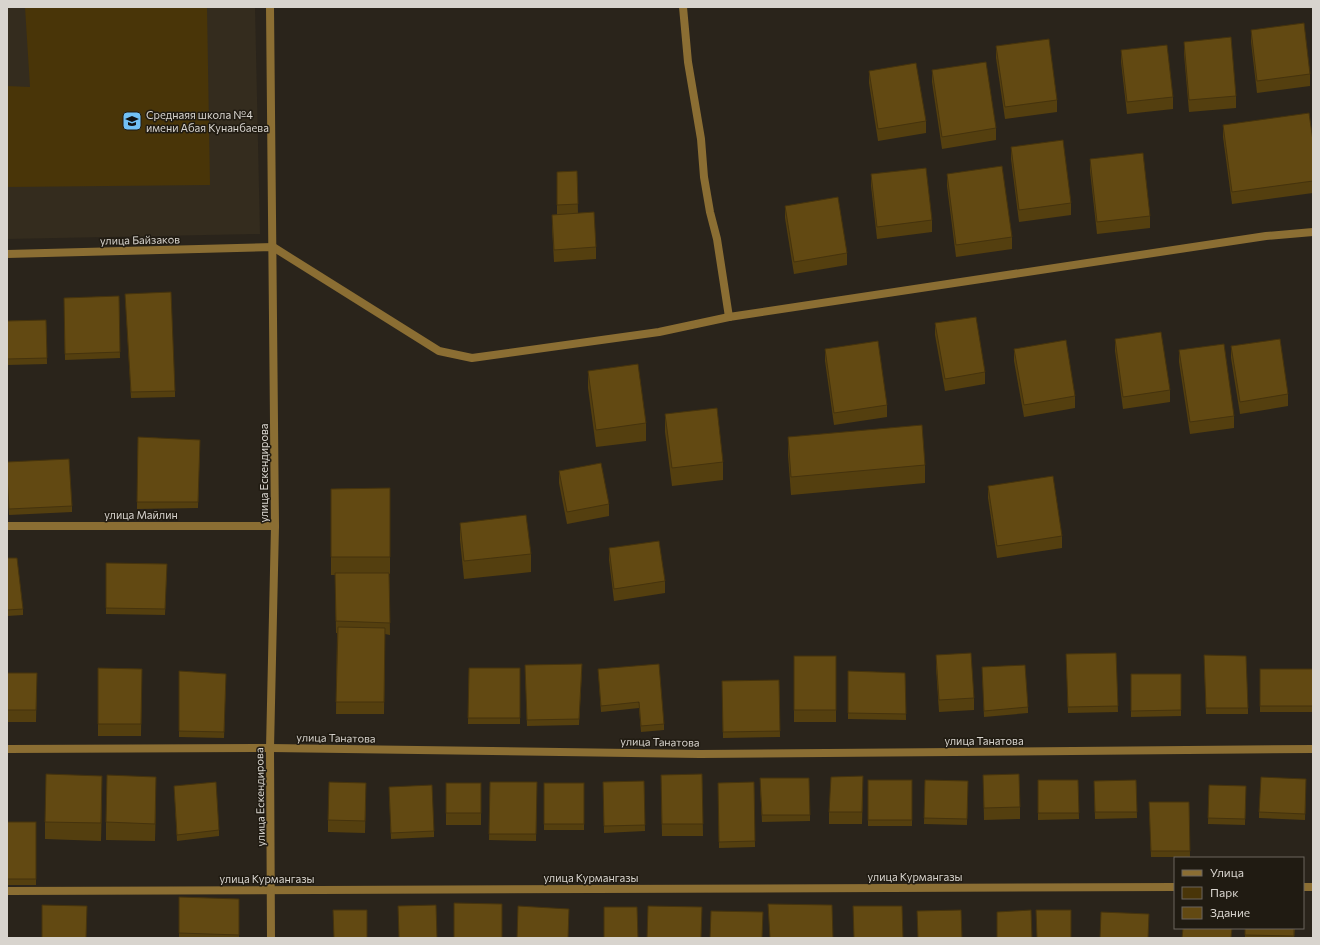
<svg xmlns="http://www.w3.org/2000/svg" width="1320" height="945" viewBox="0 0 1320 945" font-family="Commissioner,sans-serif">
<rect width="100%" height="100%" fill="#2a241b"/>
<polygon fill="#342c1e" points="7,7 255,7 260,234 7,239"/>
<polygon fill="#493508" points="25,7 207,7 210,185 7,187 7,86 30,87"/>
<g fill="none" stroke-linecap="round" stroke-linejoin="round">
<g stroke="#8b6e33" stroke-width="8">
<polyline points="683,7 688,62 701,139 704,177 710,212 717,239 729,317"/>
<polyline points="7,254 273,247 439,351 472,358 659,332 729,317 1266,236 1313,232"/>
<polyline points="7,526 275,526"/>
<polyline points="7,749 270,748 700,754 1313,749"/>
<polyline points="1303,887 1313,887"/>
<polyline points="7,891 1175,887"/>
</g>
<polyline stroke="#8b6e33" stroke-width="8" points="270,7 275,526 270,748 271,938"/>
</g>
<g fill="#543f0f">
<polygon points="1251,30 1310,74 1310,86 1257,93 1251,42"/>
<polygon points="1184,42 1236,96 1236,108 1189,112 1184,54"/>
<polygon points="996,46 1057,100 1057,112 1005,119 996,58"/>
<polygon points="1121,50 1173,97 1173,109 1127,114 1121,62"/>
<polygon points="932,70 996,128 996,140 942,149 932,82"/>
<polygon points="869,71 926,121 926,133 878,141 869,83"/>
<polygon points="1223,125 1313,141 1313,193 1232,204 1223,137"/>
<polygon points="1011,147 1071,203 1071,215 1019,222 1011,159"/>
<polygon points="1090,159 1150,216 1150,228 1097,234 1090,171"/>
<polygon points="577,171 578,214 596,247 596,259 554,262 552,227 552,215 557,215 557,172"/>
<polygon points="871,174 932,220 932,232 877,239 871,186"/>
<polygon points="947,174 1012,237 1012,249 956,257 947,186"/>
<polygon points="785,206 847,253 847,265 794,274 785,218"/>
<polygon points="125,294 175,391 175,397 131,398"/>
<polygon points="119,296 120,358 65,360 64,298"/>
<polygon points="46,320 47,364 7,365 7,321"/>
<polygon points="935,323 985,372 985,384 945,391 935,335"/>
<polygon points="1115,339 1170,390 1170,402 1123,409 1115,351"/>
<polygon points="1231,346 1288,394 1288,406 1240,414 1231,358"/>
<polygon points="825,349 887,405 887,417 834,425 825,361"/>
<polygon points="1014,349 1075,396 1075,408 1024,417 1014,361"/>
<polygon points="1179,350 1234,416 1234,428 1190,434 1179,362"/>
<polygon points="588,371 646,423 646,441 596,447 588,388"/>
<polygon points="665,414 723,462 723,480 672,486 665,432"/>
<polygon points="138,437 200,440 198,508 137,509"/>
<polygon points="788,437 925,465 925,483 791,495 788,455"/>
<polygon points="7,462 72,506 72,512 9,515 7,482"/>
<polygon points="559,471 609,504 609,516 567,524 559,483"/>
<polygon points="988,486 1062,536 1062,548 997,558 988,498"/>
<polygon points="390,488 390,574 389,574 390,635 385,634 384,714 336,714 337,633 336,633 335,575 331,575 331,489"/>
<polygon points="460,523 531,554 531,572 464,579 460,540"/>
<polygon points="609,548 665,581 665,593 614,601 609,560"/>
<polygon points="7,558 23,609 23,615 7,616"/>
<polygon points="106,563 167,564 165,615 106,614"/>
<polygon points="1116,653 1118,712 1068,713 1066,654"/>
<polygon points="936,655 974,698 974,710 939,712 936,667"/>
<rect x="794" y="656" width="42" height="66"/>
<polygon points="1204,661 1248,708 1248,714 1206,714"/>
<polygon points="525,665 582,670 579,725 527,726"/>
<polygon points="982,667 1028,707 1028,713 984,717"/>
<polygon points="98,668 142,669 141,736 98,736"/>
<polygon points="469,668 520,668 520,724 468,724"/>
<polygon points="598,669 664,724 664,730 641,732 639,708 601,712"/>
<rect x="1260" y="669" width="53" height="43"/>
<polygon points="179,671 226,674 224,738 179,737"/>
<polygon points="848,671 905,673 906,720 848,719"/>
<polygon points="7,673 37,673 36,722 7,722"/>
<polygon points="1131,674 1181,674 1181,716 1131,717"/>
<polygon points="779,680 780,737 723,738 722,681"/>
<polygon points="702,774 703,836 662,836 661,787"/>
<polygon points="983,775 1020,807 1020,819 984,820"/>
<rect x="868" y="780" width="44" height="46"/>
<polygon points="925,780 968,781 967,825 924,824"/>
<polygon points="1038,780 1078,780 1079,819 1038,820"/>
<polygon points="1136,780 1137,818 1095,819 1094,781"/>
<polygon points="644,781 645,831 604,833 603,782"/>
<polygon points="490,782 537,782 536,841 489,840"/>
<polygon points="754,782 755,847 719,848 718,783"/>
<rect x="446" y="783" width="35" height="42"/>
<rect x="544" y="783" width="40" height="47"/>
<polygon points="760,784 810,815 810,821 762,822"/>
<polygon points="1209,785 1246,786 1245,825 1208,824"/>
<polygon points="1306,785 1305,820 1259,818 1259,812"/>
<polygon points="174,786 219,830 219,836 177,841"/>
<polygon points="863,788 862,824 829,824 829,812"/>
<polygon points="389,793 434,831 434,837 391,839"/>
<polygon points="102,794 101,841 45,839 45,822"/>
<polygon points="156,794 155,841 106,840 106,822"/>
<polygon points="366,795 365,833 328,832 328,820"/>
<polygon points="1149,802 1189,802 1190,857 1151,857"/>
<rect x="7" y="822" width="29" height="63"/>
<polygon points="179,897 239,899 239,938 179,938"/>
<polygon points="1245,928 1295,928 1294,938 1245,938"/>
</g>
<g fill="#45330d">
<polygon points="102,776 102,794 101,841 101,823"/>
<polygon points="156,777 156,794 155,841 155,824"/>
</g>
<g fill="#624912" stroke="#45330d">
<polygon points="1304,23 1310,74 1257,81 1251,30"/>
<polygon points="1231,37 1236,96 1189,100 1184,42"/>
<polygon points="1049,39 1057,100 1005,107 996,46"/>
<polygon points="1167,45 1173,97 1127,102 1121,50"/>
<polygon points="986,62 996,128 942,137 932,70"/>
<polygon points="916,63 926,121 878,129 869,71"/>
<polygon points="1309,113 1313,141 1313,181 1232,192 1223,125"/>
<polygon points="1063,140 1071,203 1019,210 1011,147"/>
<polygon points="1143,153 1150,216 1097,222 1090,159"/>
<polygon points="1002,166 1012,237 956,245 947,174"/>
<polygon points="926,168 932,220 877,227 871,174"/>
<polygon points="577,171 578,204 557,205 557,172"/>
<polygon points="838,197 847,253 794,262 785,206"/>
<polygon points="594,212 596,247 554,250 552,215"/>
<polygon points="171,292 175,391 131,392 125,294"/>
<polygon points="119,296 120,352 65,354 64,298"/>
<polygon points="976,317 985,372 945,379 935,323"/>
<polygon points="46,320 47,358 7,359 7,321"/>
<polygon points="1161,332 1170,390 1123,397 1115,339"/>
<polygon points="1280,339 1288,394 1240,402 1231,346"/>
<polygon points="1066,340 1075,396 1024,405 1014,349"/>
<polygon points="878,341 887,405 834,413 825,349"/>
<polygon points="1224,344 1234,416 1190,422 1179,350"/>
<polygon points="638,364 646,423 596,430 588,371"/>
<polygon points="717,408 723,462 672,468 665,414"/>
<polygon points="922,425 925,465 791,477 788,437"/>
<polygon points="138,437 200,440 198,502 137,502"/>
<polygon points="69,459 72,506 9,509 7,476 7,462"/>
<polygon points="601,463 609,504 567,512 559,471"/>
<polygon points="1053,476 1062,536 997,546 988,486"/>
<polygon points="390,488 390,557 331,557 331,489"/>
<polygon points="526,515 531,554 464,561 460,523"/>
<polygon points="659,541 665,581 614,589 609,548"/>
<polygon points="7,558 17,558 23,609 7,610"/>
<polygon points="106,563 167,564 165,609 106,608"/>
<polygon points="335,573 389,573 390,623 336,621"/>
<polygon points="338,627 385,628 384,702 336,702"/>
<polygon points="971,653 974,698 939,700 936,655"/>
<polygon points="1116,653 1118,706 1068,707 1066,654"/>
<polygon points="1204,655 1246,656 1248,708 1206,708"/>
<rect x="794" y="656" width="42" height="54"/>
<polygon points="582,664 579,719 527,720 525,665"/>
<polygon points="659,664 664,724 641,726 639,702 601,706 598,669"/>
<polygon points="1025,665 1028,707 984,711 982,667"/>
<polygon points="98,668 142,669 141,724 98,724"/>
<polygon points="469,668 520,668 520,718 468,718"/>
<rect x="1260" y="669" width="53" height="37"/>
<polygon points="179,671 226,674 224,732 179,731"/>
<polygon points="848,671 905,673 906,714 848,713"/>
<polygon points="7,673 37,673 36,710 7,710"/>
<polygon points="1131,674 1181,674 1181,710 1131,711"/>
<polygon points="779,680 780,731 723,732 722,681"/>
<polygon points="46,774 102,776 101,823 45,822"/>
<polygon points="702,774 703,824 662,824 661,775"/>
<polygon points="1019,774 1020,807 984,808 983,775"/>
<polygon points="107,775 156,777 155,824 106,822"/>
<polygon points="863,776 862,812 829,812 831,777"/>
<polygon points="1261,777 1306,779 1305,814 1259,812"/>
<polygon points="760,778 809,778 810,815 762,815"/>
<rect x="868" y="780" width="44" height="40"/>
<polygon points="925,780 968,781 967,819 924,818"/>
<polygon points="1038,780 1078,780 1079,813 1038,813"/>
<polygon points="1136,780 1137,812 1095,812 1094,781"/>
<polygon points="644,781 645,825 604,826 603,782"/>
<polygon points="216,782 219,830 177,835 174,786"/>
<polygon points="329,782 366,783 365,821 328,820"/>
<polygon points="490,782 537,782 536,834 489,834"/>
<polygon points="754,782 755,841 719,842 718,783"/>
<rect x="446" y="783" width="35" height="30"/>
<rect x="544" y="783" width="40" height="41"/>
<polygon points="432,785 434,831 391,833 389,787"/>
<polygon points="1209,785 1246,786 1245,819 1208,818"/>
<polygon points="1149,802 1189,802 1190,851 1151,851"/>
<rect x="7" y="822" width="29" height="57"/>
<polygon points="179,897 239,899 239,935 179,933"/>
<polygon points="454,903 502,904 502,938 454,938"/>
<polygon points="768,904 832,905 833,938 770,938"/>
<polygon points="42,905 87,906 86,938 42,938"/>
<polygon points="436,905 437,938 399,938 398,906"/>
<polygon points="518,906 569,909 568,938 517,938"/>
<polygon points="648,906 702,907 701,938 647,938"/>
<polygon points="853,906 902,906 903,938 854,938"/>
<polygon points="604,907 637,907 638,938 604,938"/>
<polygon points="333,910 367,910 367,938 334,938"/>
<polygon points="961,910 962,938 918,938 917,911"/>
<polygon points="1031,910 1032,938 997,938 997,912"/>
<polygon points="1036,910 1071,910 1071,938 1037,938"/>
<polygon points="711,911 763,912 762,938 710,938"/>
<polygon points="1101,912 1149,914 1148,938 1100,938"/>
<polygon points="1183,928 1232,928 1231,938 1182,938"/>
<polygon points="1245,928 1294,928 1294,936 1245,935"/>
</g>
<defs>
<symbol id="school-square" viewBox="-11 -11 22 22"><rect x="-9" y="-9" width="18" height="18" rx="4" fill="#72c1f5" stroke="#201b12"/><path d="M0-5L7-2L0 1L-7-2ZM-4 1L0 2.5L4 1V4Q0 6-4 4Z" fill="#111"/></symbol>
</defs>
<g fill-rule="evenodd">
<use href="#school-square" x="121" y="110" width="22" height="22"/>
</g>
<g text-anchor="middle" stroke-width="3" stroke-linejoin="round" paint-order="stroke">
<g font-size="11" fill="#d8d4ce" stroke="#201b12" text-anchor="start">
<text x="146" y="119">Среднаяя школа №4<tspan x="146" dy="13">имени Абая Кунанбаева</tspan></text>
</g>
<g font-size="11" fill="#d8d4ce" stroke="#201b12">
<text transform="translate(140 240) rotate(-1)" y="4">улица Байзаков</text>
<text transform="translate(264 473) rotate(-90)" y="4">улица Ескендирова</text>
<text x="141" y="519">улица Майлин</text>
<text transform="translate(336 738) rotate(1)" y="4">улица Танатова</text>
<text x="984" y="745">улица Танатова</text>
<text transform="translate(660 742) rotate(1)" y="4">улица Танатова</text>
<text transform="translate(260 797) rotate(-91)" y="4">улица Ескендирова</text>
<text x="915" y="881">улица Курмангазы</text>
<text x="591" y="882">улица Курмангазы</text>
<text x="267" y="883">улица Курмангазы</text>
</g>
</g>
<rect width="1320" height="945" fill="none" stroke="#d8d4ce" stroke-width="16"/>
<rect x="1174" y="857" width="130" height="72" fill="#201b12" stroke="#6a655d"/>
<rect x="1182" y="870" width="20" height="6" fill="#8b6e33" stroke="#6a655d"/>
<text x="1210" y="877" font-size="12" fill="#d8d4ce">Улица</text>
<rect x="1182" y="887" width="20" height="12" fill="#493508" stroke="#6a655d"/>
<text x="1210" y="897" font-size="12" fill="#d8d4ce">Парк</text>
<rect x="1182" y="907" width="20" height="12" fill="#624912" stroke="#6a655d"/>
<text x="1210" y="917" font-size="12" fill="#d8d4ce">Здание</text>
</svg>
